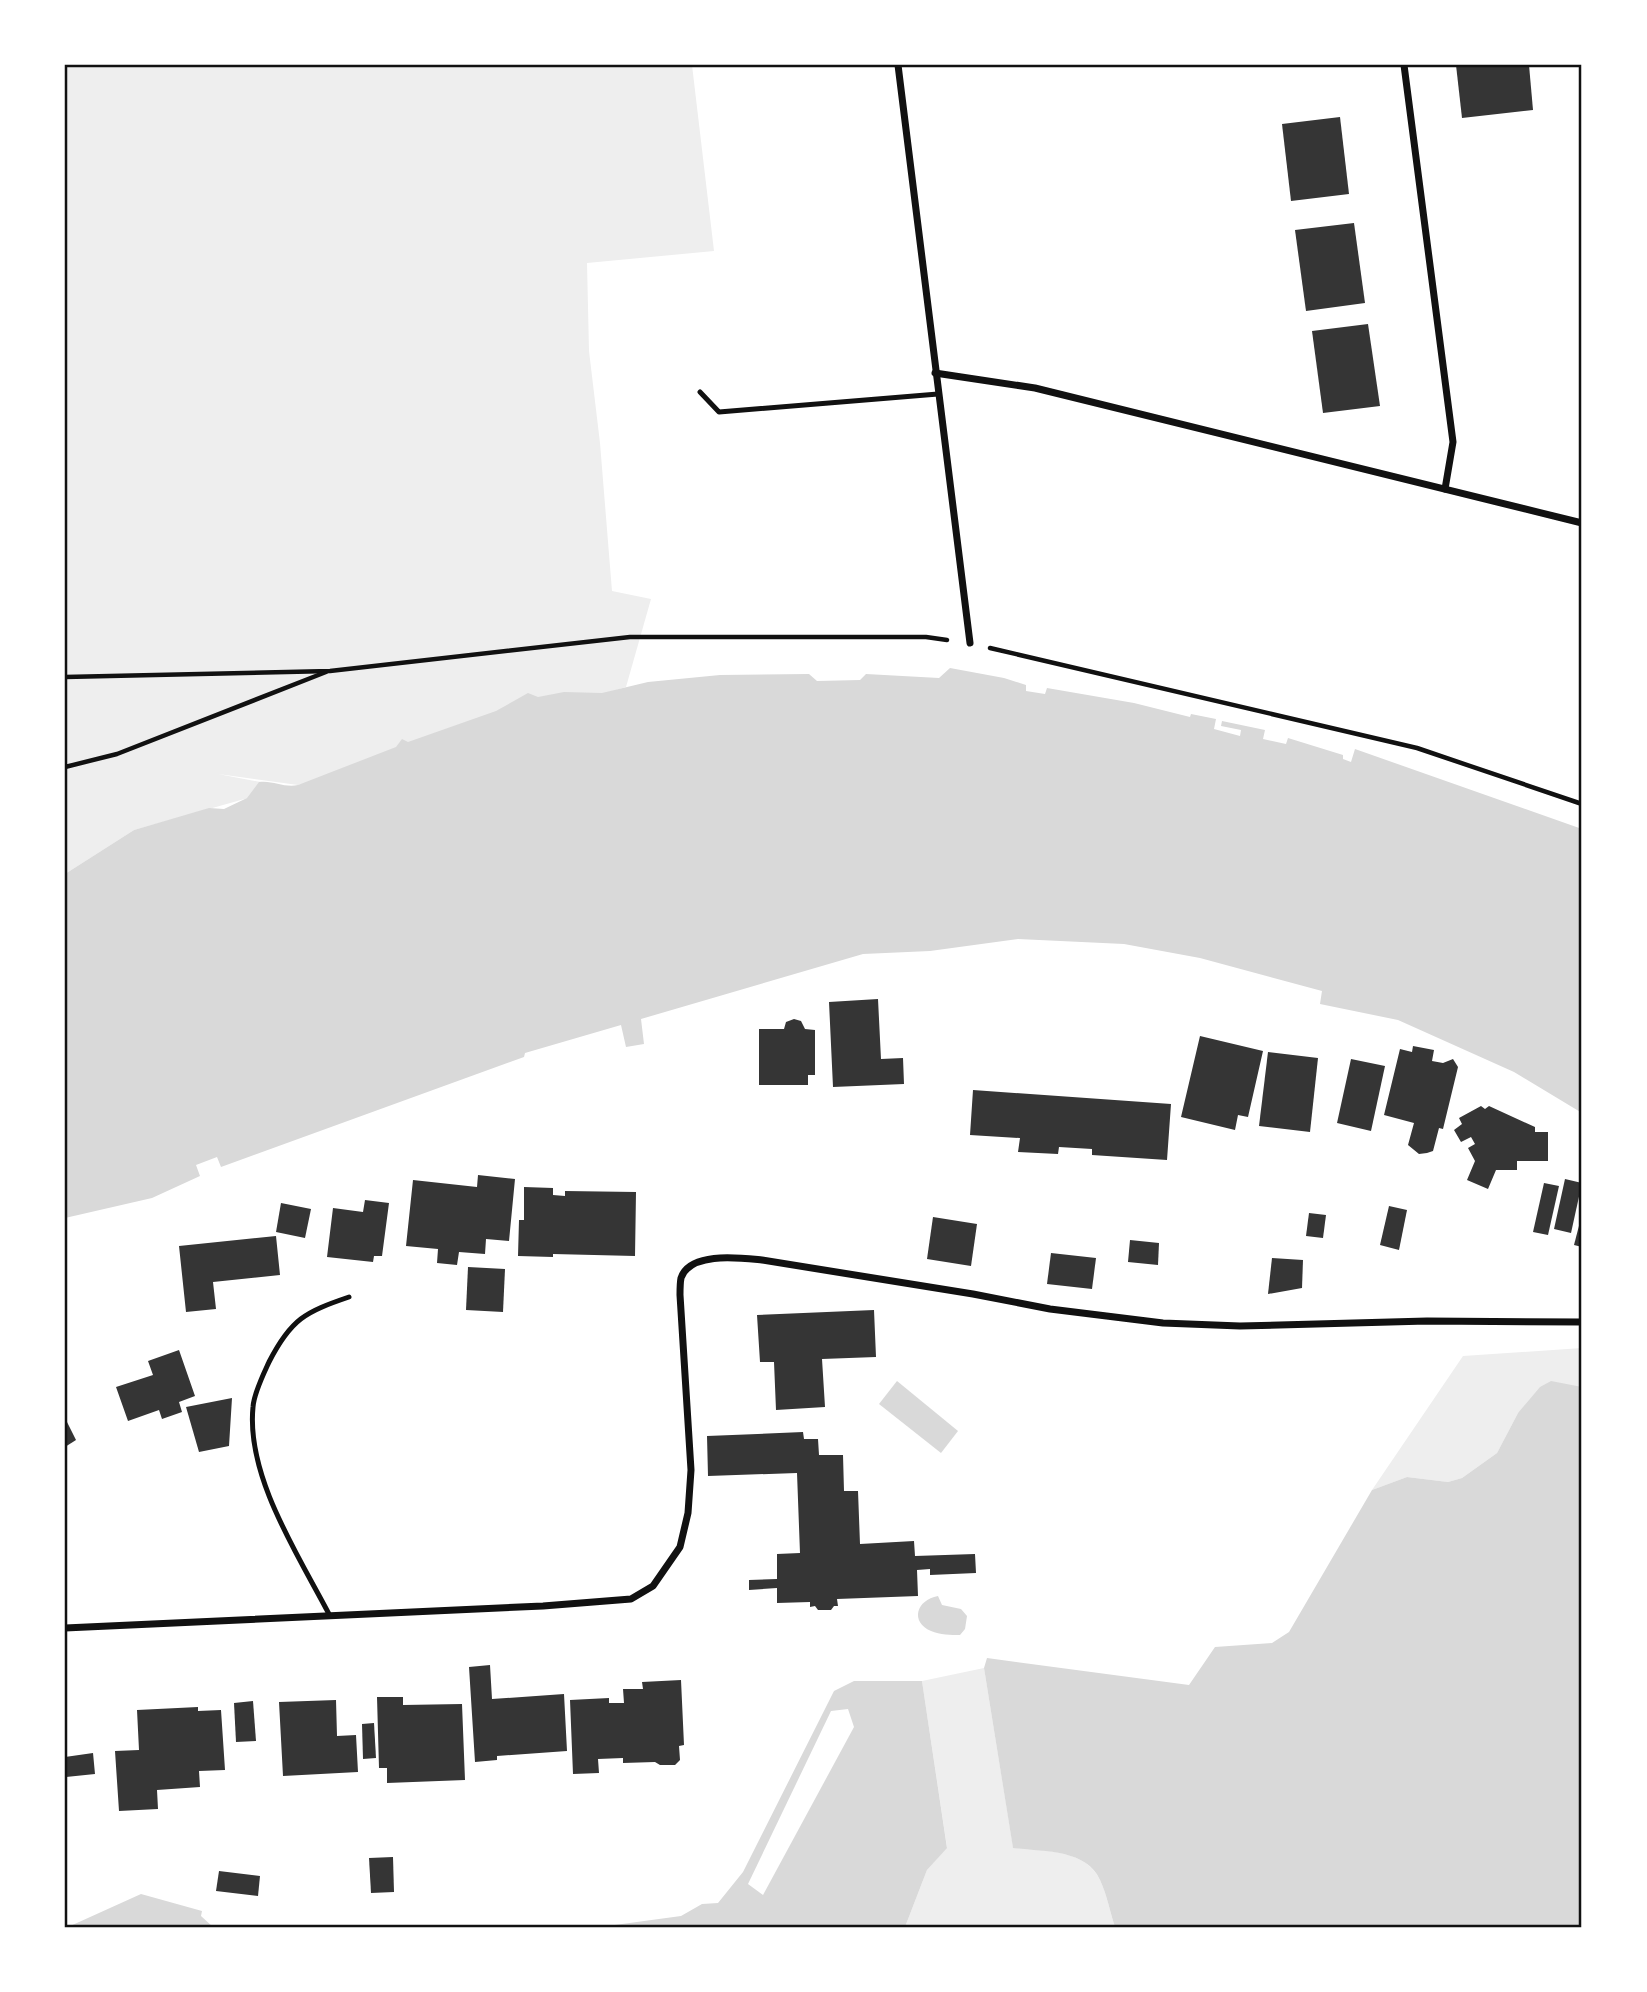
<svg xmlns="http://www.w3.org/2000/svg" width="1647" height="1992" viewBox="0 0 1647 1992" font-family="'Asap Condensed',sans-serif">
<rect width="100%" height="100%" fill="#fff"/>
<g fill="#eee">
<polygon points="65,65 692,65 714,251 587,263 589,351 600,443 612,591 651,599 626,687 298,785 218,774 287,787 134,830 65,874"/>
<polygon points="1582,1348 1582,1387 1518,1413 1497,1453 1462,1478 1448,1482 1407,1477 1372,1490 1463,1356"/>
<path d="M984 1668 1013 1847C1043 1851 1086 1849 1100 1880 1107 1895 1110 1912 1115 1927H905L927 1870 947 1847 922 1681Z"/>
</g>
<g fill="#d9d9d9">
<path d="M950 668 1004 678 1026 685V691L1045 694 1047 688 1134 703 1190 717 1191 714 1216 719 1214 729 1240 736 1241 730 1221 726 1222 721 1265 730 1263 739 1286 744 1288 738 1343 755V759L1351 762 1355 749 1582 829V1113L1514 1072 1398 1020 1320 1004 1322 991 1200 958 1124 944 1018 939 930 951 863 954 641 1019 644 1044 626 1047 621 1025 525 1053 524 1057 221 1167 217 1157 196 1165 200 1176 152 1198 65 1218V874L134 830 209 808 224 809 247 798 259 782C273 780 284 788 298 785L396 747 402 739 408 742 496 711 528 693 538 697 564 692 602 693 648 682 720 675 809 674 817 681 860 680 866 674 939 678Z"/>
<polygon points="897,1381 958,1431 941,1453 879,1404"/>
<path d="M1551 1381 1582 1387V1927H1115C1110 1912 1107 1895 1100 1880 1086 1849 1043 1852 1013 1848L984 1668 987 1658 1189 1685 1215 1647 1272 1643 1289 1632 1372 1490 1407 1477 1448 1482 1462 1478 1497 1453 1518 1413 1540 1387Z"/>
<path d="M938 1596 942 1605 961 1609 967 1616 965 1629 960 1635C951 1635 940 1635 931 1631 910 1622 916 1600 938 1596Z"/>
<polygon points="854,1681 922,1681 947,1848 927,1870 905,1927 600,1927 681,1916 702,1904 718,1903 743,1872 834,1691"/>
<polygon points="141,1894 202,1911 201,1916 213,1927 68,1927"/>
</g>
<polygon fill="#fff" points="848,1709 854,1727 763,1895 748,1884 831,1711"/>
<g fill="#353535">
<polygon points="1456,65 1529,65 1533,110 1462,118"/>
<polygon points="1340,117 1349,194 1291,201 1282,124"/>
<polygon points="1354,223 1365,303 1306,311 1295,230"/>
<polygon points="1368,324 1380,406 1323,413 1312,331"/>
<polygon points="878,999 881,1059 903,1058 904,1084 833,1087 829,1002"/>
<polygon points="794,1019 801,1021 805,1029 815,1030 815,1075 808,1075 808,1085 759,1085 759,1029 784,1029 786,1022"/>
<polygon points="1200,1036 1263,1051 1248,1117 1238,1115 1235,1130 1181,1117"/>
<polygon points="1413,1046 1434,1050 1432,1061 1443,1063 1453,1059 1458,1067 1443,1129 1439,1128 1433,1151 1427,1153 1419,1154 1408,1145 1414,1123 1384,1115 1400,1049 1412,1052"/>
<polygon points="1268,1052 1318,1058 1310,1132 1259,1126"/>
<polygon points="1351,1059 1385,1066 1371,1131 1337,1123"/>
<polygon points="973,1090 1171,1104 1167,1160 1092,1155 1092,1149 1059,1147 1058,1154 1018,1152 1020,1138 970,1135"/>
<polygon points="1481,1106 1485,1109 1489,1106 1535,1127 1535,1132 1548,1132 1548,1161 1517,1161 1517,1170 1496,1170 1488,1189 1467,1180 1475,1161 1468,1148 1475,1144 1471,1137 1461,1142 1454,1130 1462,1124 1459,1118"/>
<polygon points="478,1175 515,1179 509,1241 486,1239 485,1254 459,1252 457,1265 437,1263 438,1249 406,1246 413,1180 477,1187"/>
<polygon points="1565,1179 1582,1183 1571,1233 1554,1229"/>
<polygon points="1544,1183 1559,1186 1548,1235 1533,1232"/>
<polygon points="524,1187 553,1188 553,1195 565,1196 565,1191 636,1192 635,1256 553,1254 553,1257 518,1256 519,1220 524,1220"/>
<polygon points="365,1200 389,1203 382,1256 374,1256 373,1262 327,1257 333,1208 363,1212"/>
<polygon points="281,1203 311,1209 305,1238 276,1232"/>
<polygon points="1389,1206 1407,1210 1399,1250 1380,1245"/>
<polygon points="1309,1213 1326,1215 1323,1238 1306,1236"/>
<polygon points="933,1217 977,1224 971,1266 927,1259"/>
<polygon points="1581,1218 1582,1218 1582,1247 1574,1245"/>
<polygon points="276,1236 280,1275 213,1282 216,1309 186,1312 179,1246"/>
<polygon points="1130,1240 1159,1243 1158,1265 1128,1262"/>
<polygon points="1051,1253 1096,1258 1092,1289 1047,1284"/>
<polygon points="1272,1258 1303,1260 1302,1288 1268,1294"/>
<polygon points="468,1267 505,1269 503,1312 466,1310"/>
<polygon points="874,1310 876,1357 822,1359 825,1407 776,1410 774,1362 760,1362 757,1315"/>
<polygon points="179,1350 195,1396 179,1402 182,1412 162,1419 159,1410 128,1421 116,1387 153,1375 148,1361"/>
<polygon points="232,1398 229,1446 199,1452 186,1407"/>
<polygon points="65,1418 76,1440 65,1447"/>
<polygon points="803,1432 804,1439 818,1439 819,1455 843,1455 844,1491 858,1491 860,1544 914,1541 915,1556 975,1554 976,1573 930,1575 930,1569 917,1570 918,1596 837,1599 838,1606 834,1606 831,1610 818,1610 815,1606 810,1607 810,1602 777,1603 777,1588 749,1590 749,1580 777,1579 777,1554 800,1553 797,1473 708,1476 707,1436"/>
<polygon points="490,1665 492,1699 564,1694 567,1751 497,1756 497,1760 475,1762 469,1667"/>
<polygon points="681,1680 684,1745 679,1746 680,1760 675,1765 660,1765 655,1762 623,1763 623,1758 598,1759 599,1773 573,1774 570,1700 609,1698 609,1703 624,1703 623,1689 643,1689 642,1682"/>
<polygon points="377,1697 403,1697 403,1705 462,1704 465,1780 387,1783 387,1768 379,1768"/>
<polygon points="336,1700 337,1736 356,1735 358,1772 283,1776 279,1702"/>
<polygon points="253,1701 256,1741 236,1742 234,1703"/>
<polygon points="198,1707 198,1711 221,1710 225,1770 199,1771 200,1787 157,1790 158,1809 119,1811 115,1751 139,1750 137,1710"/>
<polygon points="374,1723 376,1758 363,1759 362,1724"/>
<polygon points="93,1753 95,1774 66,1777 65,1757"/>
<polygon points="393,1857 394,1892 371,1893 369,1858"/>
<polygon points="219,1871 260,1876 258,1896 216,1891"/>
</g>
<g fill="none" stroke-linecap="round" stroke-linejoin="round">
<g stroke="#111" stroke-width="4.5">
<polyline points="990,648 1417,748 1582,804"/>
<polyline points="65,677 330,671 630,637 926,637 947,640"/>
<polyline points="65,767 117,754 326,672"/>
</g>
<g stroke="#111" stroke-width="5">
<polyline points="700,392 719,412 938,394"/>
<path d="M330 1616C299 1556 246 1477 253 1407 254 1393 263 1375 269 1362 291 1319 305 1312 349 1297"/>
</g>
<g stroke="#111" stroke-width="7">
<polyline points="898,65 970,643"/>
<polyline points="1404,65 1453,442 1445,489"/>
<polyline points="935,373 1035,388 1582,523"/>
<path d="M65 1628 543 1606 631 1599 653 1586 680 1547 688 1513 691 1470 680 1295C680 1290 680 1283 681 1278 690 1251 741 1258 762 1260L973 1294 1050 1309 1163 1323 1240 1326 1427 1321 1582 1322"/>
</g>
</g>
<rect width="1647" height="1992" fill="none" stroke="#ffffff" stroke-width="133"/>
<rect x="66" y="66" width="1514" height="1860" fill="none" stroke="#111" stroke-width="2.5"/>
</svg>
